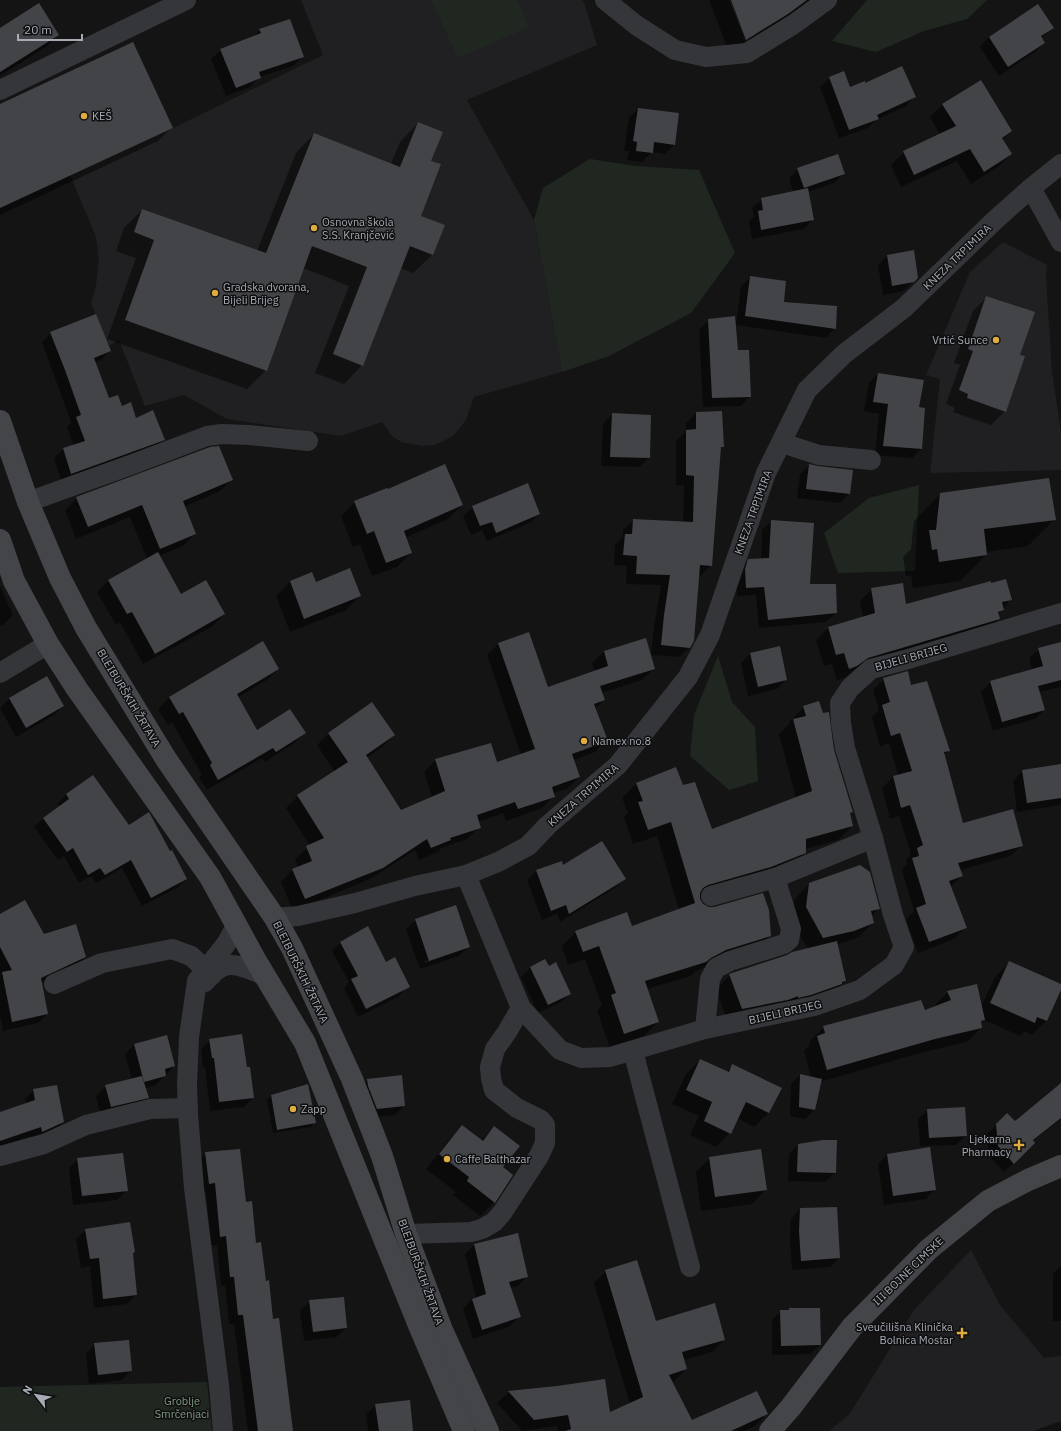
<svg xmlns="http://www.w3.org/2000/svg" width="1061" height="1431" viewBox="0 0 1061 1431" font-family="'IBM Plex Sans',sans-serif">
<rect width="100%" height="100%" fill="#141415"/>
<g fill="#202022">
<polygon points="301,0 582,0 585,5 597,45 467,100 534,220 562,372 474,397 466,420 453,436 435,445 423,446 401,442 392,436 382,422 341,436 227,419 184,395 145,406 119,340 109,346 91,304 96,285 99,260 96,237 70,175 173,128 323,55"/>
<polygon points="1003,242 1047,265 1046,277 1052,372 1061,432 1061,470 930,473 940,379 926,375 970,272"/>
<polygon points="971,1250 1000,1305 1044,1358 1061,1356 1061,1431 829,1431 849,1415 914,1310"/>
</g>
<g fill="#202721">
<polygon points="431,0 517,0 529,27 458,58"/>
<polygon points="867,0 987,0 967,19 924,31 876,52 832,41"/>
<polygon points="590,159 636,166 699,170 735,253 691,313 609,356 562,372 534,220 543,188"/>
<polygon points="919,485 915,571 838,573 824,533 869,498"/>
<polygon points="718,656 732,702 755,727 758,781 729,790 690,756 694,715"/>
<polygon points="207,1382 212,1431 0,1431 0,1387"/>
</g>
<g fill="#0007" fill-rule="evenodd">
<polygon points="709,0 729,0 747,45 730,55"/>
<polygon points="732,0 812,0 749,43"/>
<polygon points="1053,28 1041,38 1044,43 1035,52 999,76 980,47 989,37"/>
<polygon points="0,29 58,35 46,47 0,76"/>
<polygon points="260,30 303,56 293,66 259,77 250,87 226,96 211,59 221,50 252,38"/>
<polygon points="830,78 850,88 865,85 915,96 906,106 876,120 868,128 839,138 820,87"/>
<polygon points="943,104 1011,131 1002,140 1011,154 998,167 971,184 957,161 901,187 891,165 904,152 940,135 930,117"/>
<polygon points="0,105 172,127 158,141 0,215"/>
<polygon points="638,109 674,145 665,154 652,152 642,162 627,160 629,151 624,151 629,118"/>
<polygon points="418,123 430,161 419,216 444,226 432,255 413,273 400,268 362,365 344,384 315,373 349,286 303,268 266,370 247,389 107,339 136,258 116,251 124,228 142,210 257,251 296,153 314,134 391,164 400,142"/>
<polygon points="798,169 843,174 834,183 808,192 813,219 804,229 752,239 749,222 754,216 752,208 762,199 793,192 789,178"/>
<polygon points="887,256 917,278 903,291 883,295 878,265"/>
<polygon points="751,277 782,303 835,328 826,338 736,325 741,286"/>
<polygon points="987,297 1019,355 1005,411 991,425 953,412 955,408 946,404 960,365 954,363 973,311"/>
<polygon points="709,320 737,351 750,396 741,406 703,407 699,330"/>
<polygon points="51,333 110,351 101,360 95,362 108,399 121,407 164,439 155,449 62,483 54,458 63,449 74,446 67,427 71,422 42,342"/>
<polygon points="878,374 918,408 921,449 912,458 875,455 879,414 864,411 869,383"/>
<polygon points="721,412 723,446 720,449 711,565 701,576 699,575 690,647 679,657 651,655 654,626 661,585 626,584 627,566 614,565 615,545 623,537 623,530 634,520 683,522 684,485 676,485 676,441 686,431 686,423 696,413"/>
<polygon points="612,414 649,458 639,467 601,466 603,424"/>
<polygon points="809,465 849,494 840,503 797,498 800,474"/>
<polygon points="232,479 220,491 184,507 195,534 183,546 159,556 181,595 224,614 213,626 143,664 120,622 116,625 97,592 109,580 147,559 130,517 76,539 65,510 77,498"/>
<polygon points="940,494 1055,519 1028,546 986,552 986,555 960,581 913,588 911,575 906,576 903,557 911,549 914,521"/>
<polygon points="355,502 462,505 448,519 405,538 411,553 397,567 372,576 360,544 353,547 341,516"/>
<polygon points="473,507 539,514 530,523 487,541 482,530 471,535 463,516"/>
<polygon points="772,521 809,585 836,613 826,622 759,628 756,595 737,596 736,578 740,569 749,560 761,560 762,530"/>
<polygon points="290,582 315,583 360,596 346,610 290,632 276,596"/>
<polygon points="990,584 1010,600 998,615 999,619 987,631 855,669 844,678 837,680 832,664 824,666 816,640 828,628 863,618 860,601 872,589 905,605"/>
<polygon points="0,586 13,615 4,624 0,626"/>
<polygon points="645,639 654,668 642,680 601,693 604,700 595,709 607,740 595,752 573,760 579,777 567,789 553,793 554,796 542,808 506,821 503,813 478,822 479,827 467,839 441,848 438,852 419,860 415,850 370,879 293,911 281,882 293,870 298,868 295,859 310,846 286,808 298,796 335,772 317,745 329,733 394,735 382,747 367,758 401,811 432,798 424,772 436,760 496,763 521,755 487,655 499,643 548,688 595,672 592,663 604,652"/>
<polygon points="262,643 278,669 267,680 238,697 257,732 304,733 293,744 265,762 262,758 207,790 199,777 202,775 172,722 168,725 158,709 169,698"/>
<polygon points="1061,643 1061,687 1039,692 1044,710 1035,719 993,731 981,692 991,682 1032,670 1029,658 1039,649"/>
<polygon points="750,654 786,680 777,689 748,696 741,663"/>
<polygon points="47,678 63,706 54,715 16,737 0,708 9,699"/>
<polygon points="884,679 911,687 949,750 944,755 962,824 1022,845 1010,856 960,870 962,876 950,887 965,928 954,939 918,953 906,920 914,911 902,870 907,864 906,860 911,854 899,816 890,819 882,788 893,777 898,775 889,743 880,747 872,717 879,710 873,690"/>
<polygon points="804,707 833,750 852,812 849,815 852,826 838,840 805,849 805,852 791,867 756,881 699,897 702,905 770,936 755,950 711,964 695,972 691,976 647,989 658,1022 644,1036 610,1048 597,1010 602,1006 585,959 568,965 562,946 576,932 631,928 679,910 657,836 633,844 624,817 628,813 622,798 636,784 683,787 711,830 796,798 779,734 790,723 790,721"/>
<polygon points="1061,765 1061,805 1017,812 1013,781 1022,771"/>
<polygon points="93,776 128,826 186,879 177,888 142,906 122,868 96,883 91,876 79,883 64,856 58,860 34,827 43,819 60,807 57,804 66,795"/>
<polygon points="562,866 624,879 615,888 560,922 557,914 542,920 527,880 537,870"/>
<polygon points="809,884 878,909 871,916 873,922 859,937 837,945 845,981 831,995 728,1023 716,989 730,975 808,949 792,922 795,899"/>
<polygon points="0,916 43,935 85,957 76,966 41,983 47,1014 38,1023 3,1031 0,1016"/>
<path d="M416 920 469 946 459 956 420 969 406 929ZM459 949V951L425 963 424 961Z"/>
<polygon points="341,942 386,963 406,988 398,997 358,1017 344,988 349,982 332,951"/>
<polygon points="1009,963 1061,986 1046,1021 1032,1035 1024,1031 1020,1036 984,1020 980,1024 981,1028 967,1042 920,1053 820,1082 814,1110 805,1119 790,1116 791,1084 800,1075 811,1077 804,1051 810,1044 810,1041 824,1027 925,1011 934,1007 934,1006 948,992 981,1007 995,977"/>
<polygon points="531,967 570,994 560,1003 538,1013 521,977"/>
<polygon points="210,1040 246,1068 253,1098 244,1107 210,1111 205,1067 203,1067 201,1049"/>
<polygon points="134,1045 174,1066 156,1085 145,1088 148,1097 139,1107 101,1116 96,1096 106,1086 132,1080 125,1054"/>
<polygon points="700,1060 726,1072 733,1066 768,1113 754,1127 737,1118 730,1133 716,1147 690,1135 699,1116 672,1104 686,1074"/>
<polygon points="368,1080 404,1106 395,1115 368,1118 358,1089"/>
<polygon points="1061,1086 1061,1119 1033,1141 1034,1143 1004,1172 989,1156 987,1134 998,1123 1014,1122"/>
<polygon points="34,1090 63,1122 54,1131 32,1141 31,1136 0,1147 0,1113 26,1104 25,1099"/>
<polygon points="271,1096 315,1122 311,1127 273,1133 267,1100"/>
<polygon points="928,1110 966,1135 956,1145 920,1146 918,1119"/>
<polygon points="463,1126 481,1141 494,1127 502,1168 512,1175 494,1202 480,1216 453,1195 456,1192 426,1169 449,1140"/>
<polygon points="798,1145 835,1173 825,1182 788,1181 789,1154"/>
<polygon points="929,1149 935,1189 926,1199 884,1205 878,1164 887,1155"/>
<polygon points="206,1153 245,1203 265,1282 292,1431 248,1431 234,1324 229,1324 225,1286 221,1286 217,1245 211,1245 206,1192 200,1192 196,1163"/>
<polygon points="710,1158 766,1189 752,1204 701,1211 696,1172"/>
<polygon points="78,1159 126,1191 117,1200 73,1205 69,1168"/>
<polygon points="800,1209 839,1258 830,1267 792,1270 790,1241 791,1219"/>
<polygon points="86,1230 136,1295 127,1304 94,1308 90,1266 81,1268 76,1239"/>
<polygon points="517,1235 527,1276 518,1286 510,1288 519,1317 510,1326 473,1339 463,1309 472,1299 476,1298 465,1254 474,1245"/>
<polygon points="1061,1266 1061,1321 1053,1321 1053,1274"/>
<polygon points="606,1271 655,1323 724,1340 712,1352 683,1360 686,1369 674,1381 672,1382 691,1421 767,1414 755,1426 743,1431 558,1431 557,1426 522,1431 497,1403 509,1392 599,1423 630,1404 594,1283"/>
<polygon points="310,1301 346,1328 337,1337 304,1341 300,1311"/>
<polygon points="819,1309 820,1345 810,1354 772,1355 772,1320 781,1311"/>
<polygon points="95,1344 131,1370 122,1380 89,1384 86,1354"/>
<polygon points="376,1405 412,1431 368,1431 366,1414"/>
<polygon points="1061,1421 1061,1431 1033,1431"/>
</g>
<g fill="#434448">
<polygon points="731,0 807,0 788,14 746,40"/>
<polygon points="39,3 59,35 0,72 0,28"/>
<polygon points="1038,4 1054,28 1041,36 1045,43 1008,67 989,37"/>
<polygon points="290,19 304,57 259,72 261,78 236,88 220,49 261,33 259,29"/>
<polygon points="133,42 173,128 0,208 0,104"/>
<polygon points="902,66 916,97 877,115 879,119 849,130 829,77 844,71 850,87 865,81 865,83"/>
<polygon points="981,80 1012,131 1002,138 1012,154 984,172 970,149 914,175 903,151 956,126 942,104"/>
<polygon points="638,108 679,113 675,145 654,142 653,153 636,151 637,142 633,141"/>
<polygon points="418,122 443,132 431,161 441,164 421,216 445,225 433,255 410,246 363,366 333,354 367,267 312,246 267,371 125,320 154,240 134,232 142,209 266,253 314,133 400,167"/>
<polygon points="838,154 845,174 804,188 797,168"/>
<polygon points="808,188 814,220 761,230 758,211 763,210 761,198"/>
<polygon points="914,250 918,278 914,282 892,286 887,255"/>
<polygon points="750,276 786,281 784,302 837,306 836,329 745,316"/>
<polygon points="986,296 1035,312 1020,355 1025,356 1006,412 967,398 968,394 959,390 973,351 968,349"/>
<polygon points="96,314 111,351 94,358 109,398 118,395 122,406 131,402 136,418 153,410 165,440 71,474 63,448 85,441 76,417 81,415 65,370 50,332"/>
<polygon points="735,316 738,350 749,350 751,397 712,398 708,319"/>
<polygon points="878,373 924,380 919,407 925,408 922,449 883,446 888,404 873,402"/>
<polygon points="722,411 724,447 721,447 712,566 700,565 694,641 690,648 661,645 664,615 670,575 636,574 637,556 623,555 625,534 632,534 633,519 693,522 694,476 686,475 686,430 696,429 696,412"/>
<polygon points="612,413 651,415 650,458 610,457"/>
<polygon points="219,446 233,480 183,501 196,534 160,549 142,505 88,527 76,497 210,447"/>
<polygon points="445,464 463,505 404,531 412,553 386,563 374,531 367,534 354,501 387,488 388,489"/>
<polygon points="809,464 818,466 853,470 850,494 806,489"/>
<polygon points="1049,478 1056,520 984,529 987,555 939,562 937,549 932,550 929,530 936,530 940,493"/>
<polygon points="528,483 540,514 496,533 492,522 480,526 472,506"/>
<polygon points="771,520 814,523 810,584 836,584 837,613 768,620 764,587 746,588 745,569 748,559 769,558"/>
<polygon points="158,552 181,594 206,580 225,614 155,654 132,612 127,614 108,580"/>
<polygon points="350,568 361,596 304,619 290,581 312,572 316,582"/>
<polygon points="1006,579 1012,600 1002,602 1004,610 998,612 1000,619 868,658 857,666 849,669 844,653 836,655 828,627 875,613 871,588 903,583 906,604 991,581 991,583"/>
<polygon points="529,632 548,687 608,666 604,651 646,638 655,669 600,686 605,700 594,704 608,741 572,754 580,777 552,787 555,797 518,809 515,802 477,815 481,828 450,838 451,840 431,848 427,839 383,868 305,899 292,869 312,861 306,846 324,838 297,795 348,762 328,733 372,702 395,735 366,755 401,810 445,791 435,759 491,743 497,762 535,749 498,643"/>
<polygon points="263,641 279,669 237,694 257,730 290,709 306,733 276,752 273,748 218,780 210,765 212,763 183,712 179,714 169,697"/>
<polygon points="1061,642 1061,680 1038,686 1045,710 1002,722 990,681 1043,666 1038,648"/>
<polygon points="780,646 787,680 758,687 750,653"/>
<polygon points="908,671 911,685 927,681 950,751 944,752 963,823 1013,809 1023,846 958,863 963,876 949,881 967,928 929,942 916,908 926,904 912,858 919,856 917,848 923,845 910,805 901,808 893,776 912,771 900,733 891,736 882,705 890,702 883,678"/>
<polygon points="47,676 64,706 26,728 9,698"/>
<polygon points="819,701 823,713 829,712 834,750 853,812 850,813 853,826 806,839 806,853 771,867 708,885 703,888 700,893 700,899 703,904 709,907 714,907 763,893 769,910 771,936 726,950 711,958 706,962 645,981 659,1022 624,1034 611,995 616,993 599,946 583,952 575,931 627,912 632,926 695,903 671,822 648,830 638,802 643,801 636,783 676,767 683,785 695,782 712,829 812,791 793,719 806,716 803,706"/>
<polygon points="1061,764 1061,798 1027,803 1022,770"/>
<polygon points="93,775 129,825 149,812 170,851 172,850 187,879 151,898 131,860 105,875 100,868 88,875 73,848 67,852 43,818 69,799 66,794"/>
<polygon points="602,841 626,879 569,914 566,905 551,911 536,870 562,861 563,865"/>
<polygon points="860,865 870,872 880,909 871,911 874,923 854,931 823,938 806,907 809,883"/>
<polygon points="25,900 44,934 76,924 86,957 41,978 48,1014 12,1022 2,972 12,970 0,947 0,914"/>
<polygon points="456,905 470,947 429,961 415,919"/>
<polygon points="368,926 386,962 395,957 410,987 366,1009 351,979 358,976 340,942"/>
<polygon points="837,941 846,981 842,982 842,984 811,995 798,998 798,996 788,1000 742,1009 729,974 787,955 792,952"/>
<polygon points="545,959 549,966 556,962 571,994 548,1005 530,967"/>
<polygon points="1009,961 1061,984 1061,990 1047,1021 1037,1017 1035,1023 990,1003"/>
<polygon points="977,984 985,1020 981,1021 982,1028 935,1039 827,1070 817,1036 825,1033 823,1026 921,1000 925,1010 951,1000 947,991"/>
<polygon points="242,1034 247,1067 250,1067 254,1098 219,1102 214,1058 212,1058 209,1039"/>
<polygon points="167,1035 175,1066 165,1069 166,1076 144,1082 134,1044"/>
<polygon points="700,1059 729,1072 732,1064 782,1088 769,1113 746,1102 731,1134 704,1121 712,1102 686,1090"/>
<polygon points="800,1074 822,1079 815,1110 799,1107"/>
<polygon points="402,1075 405,1106 377,1109 368,1086 367,1079"/>
<polygon points="142,1076 149,1098 111,1107 105,1085"/>
<polygon points="1061,1083 1061,1118 1033,1140 1035,1143 1014,1164 998,1146 996,1124 1007,1113 1015,1121"/>
<polygon points="308,1084 316,1123 277,1130 271,1095"/>
<polygon points="57,1085 64,1122 42,1132 41,1127 0,1141 0,1112 35,1100 33,1089"/>
<polygon points="965,1107 967,1136 929,1138 927,1109"/>
<polygon points="462,1125 483,1141 494,1126 520,1146 503,1167 513,1175 495,1203 467,1181 469,1177 439,1154"/>
<polygon points="823,1140 837,1140 836,1173 797,1172 798,1144"/>
<polygon points="930,1147 936,1190 893,1196 887,1154"/>
<polygon points="240,1149 246,1202 252,1201 256,1243 261,1242 266,1281 269,1280 273,1319 279,1318 293,1431 258,1431 243,1315 238,1315 234,1277 230,1277 226,1236 220,1237 215,1183 209,1184 205,1152"/>
<polygon points="761,1149 767,1190 715,1197 709,1157"/>
<polygon points="123,1153 128,1191 82,1196 77,1158"/>
<polygon points="837,1207 840,1258 801,1261 799,1231 800,1208"/>
<polygon points="130,1222 135,1252 133,1253 137,1295 103,1299 99,1258 90,1259 85,1229"/>
<polygon points="518,1233 528,1277 509,1282 521,1317 482,1330 472,1299 486,1294 474,1244"/>
<polygon points="637,1260 656,1321 715,1303 725,1340 682,1352 687,1369 669,1375 692,1420 757,1391 768,1414 731,1431 565,1431 571,1429 568,1415 534,1420 508,1391 557,1386 605,1379 610,1412 643,1397 605,1270"/>
<polygon points="344,1297 347,1328 313,1332 309,1300"/>
<polygon points="789,1308 820,1308 821,1345 781,1346 780,1310 789,1310"/>
<polygon points="129,1340 132,1371 98,1375 94,1343"/>
<polygon points="410,1400 413,1431 379,1431 375,1404"/>
</g>
<g fill="none" stroke-linecap="round" stroke-linejoin="round">
<g stroke="#35363a" stroke-width="20">
<polyline points="605,0 636,25 675,50 706,57 747,53 794,24 827,0"/>
<polyline points="0,90 186,0"/>
<polyline points="1031,188 1061,242"/>
<polyline points="782,443 819,455 871,460"/>
<polyline points="28,502 133,464 207,436 222,434 249,435 308,441"/>
<polyline points="0,673 48,644"/>
<polyline points="466,875 521,1008 560,1050 581,1058 610,1057 705,1029 814,1006 860,990 894,965 904,947 893,915 873,838 845,748 841,723 840,703 850,688 871,669 905,660 1061,613"/>
<polyline points="711,896 775,878 873,838"/>
<polyline points="275,918 298,916 355,903 415,886 466,875 498,862 528,846 548,825 618,765 688,677 710,635 766,473 807,390 844,354 904,308 994,221 1031,188 1061,164"/>
<path d="M205 982C226 956 237 965 264 975"/>
<polyline points="54,984 102,963 172,949 191,956 212,975"/>
<polyline points="705,1029 710,979 716,968 730,961 784,944 789,940 791,929 775,878"/>
<polyline points="633,1051 690,1267"/>
<polyline points="0,1156 44,1144 86,1125 150,1109 188,1108"/>
<polyline points="406,1234 471,1232 482,1229 494,1222 502,1213 539,1156 545,1143 545,1125 541,1120 517,1108 494,1090 491,1078 490,1067 495,1049 507,1032 521,1008"/>
<polyline points="223,1431 219,1385 194,1188 188,1114 187,1085 189,1037 197,981 226,944 236,926"/>
</g>
<g stroke="#434549" stroke-width="22">
<polyline points="0,421 28,502 60,578 86,628 166,759 275,918 292,948 352,1079 382,1156 406,1234 442,1330 488,1431"/>
<polyline points="0,540 14,581 48,644 77,689 210,877 256,961 305,1043 420,1328 464,1431"/>
<polyline points="770,1431 791,1407 852,1327 929,1249 988,1201 1028,1180 1061,1166"/>
</g>
</g>
<g fill="#e0ab40" stroke="#0f0f10" stroke-width="1.5">
<circle cx="84" cy="116" r="4"/>
<circle cx="314" cy="228" r="4"/>
<circle cx="215" cy="293" r="4"/>
<circle cx="996" cy="340" r="4"/>
<circle cx="584" cy="741" r="4"/>
<circle cx="293" cy="1109" r="4"/>
<path d="M1017 1139h4v4h4v4h-4v4h-4v-4h-4v-4h4z"/>
<circle cx="447" cy="1159" r="4"/>
<path d="M960 1327h4v4h4v4h-4v4h-4v-4h-4v-4h4z"/>
</g>
<g text-anchor="middle" stroke-width="3" stroke-linejoin="round" paint-order="stroke">
<g font-size="11" fill="#a6abb4" stroke="#0f0f10" text-anchor="start">
<text x="92" y="120">KEŠ</text>
<text x="322" y="226">Osnovna škola<tspan x="322" dy="13">S.S. Kranjčević</tspan></text>
<text x="223" y="291">Gradska dvorana,<tspan x="223" dy="13">Bijeli Brijeg</tspan></text>
<text x="988" y="344" text-anchor="end">Vrtić Sunce</text>
<text x="592" y="745">Namex no.8</text>
<text x="301" y="1113">Zapp</text>
<text x="1011" y="1143" text-anchor="end">Ljekarna<tspan x="1011" dy="13">Pharmacy</tspan></text>
<text x="455" y="1163">Caffe Balthazar</text>
<text x="953" y="1331" text-anchor="end">Sveučilišna Klinička<tspan x="953" dy="13">Bolnica Mostar</tspan></text>
</g>
<g font-size="11" fill="#a6abb4" stroke="#0f0f10">
<text transform="translate(957 257) rotate(-44)" y="4">KNEZA TRPIMIRA</text>
<text transform="translate(753 512) rotate(-70)" y="4">KNEZA TRPIMIRA</text>
<text transform="translate(911 657) rotate(-16)" y="4">BIJELI BRIJEG</text>
<text transform="translate(129 698) rotate(59)" y="4">BLEIBURŠKIH ŽRTAVA</text>
<text transform="translate(583 795) rotate(-41)" y="4">KNEZA TRPIMIRA</text>
<text transform="translate(301 972) rotate(64)" y="4">BLEIBURŠKIH ŽRTAVA</text>
<text transform="translate(785 1012) rotate(-13)" y="4">BIJELI BRIJEG</text>
<text transform="translate(908 1271) rotate(-44)" y="4">III BOJNE CIMSKE</text>
<text transform="translate(421 1272) rotate(70)" y="4">BLEIBURŠKIH ŽRTAVA</text>
</g>
<g font-size="11" fill="#7f9d81" stroke="#0f0f10">
<text x="182" y="1405">Groblje<tspan x="182" dy="13">Smrčenjaci</tspan></text>
</g>
</g>
<g transform="translate(36 1395) rotate(301)" stroke="#0f0f10" stroke-width="3" paint-order="stroke">
<path d="M0-3L7 15L0 10L-7 15Z" fill="#a6abb4"/>
<text y="-6" font-size="11" font-weight="bold" text-anchor="middle" fill="#a6abb4">N</text>
</g>
<path d="M18 34v6h64v-6" fill="none" stroke="#a6abb4" stroke-width="2"/>
<text x="24" y="34" font-size="12" fill="#a6abb4" stroke="#0f0f10" stroke-width="3" paint-order="stroke">20 m</text>
</svg>
